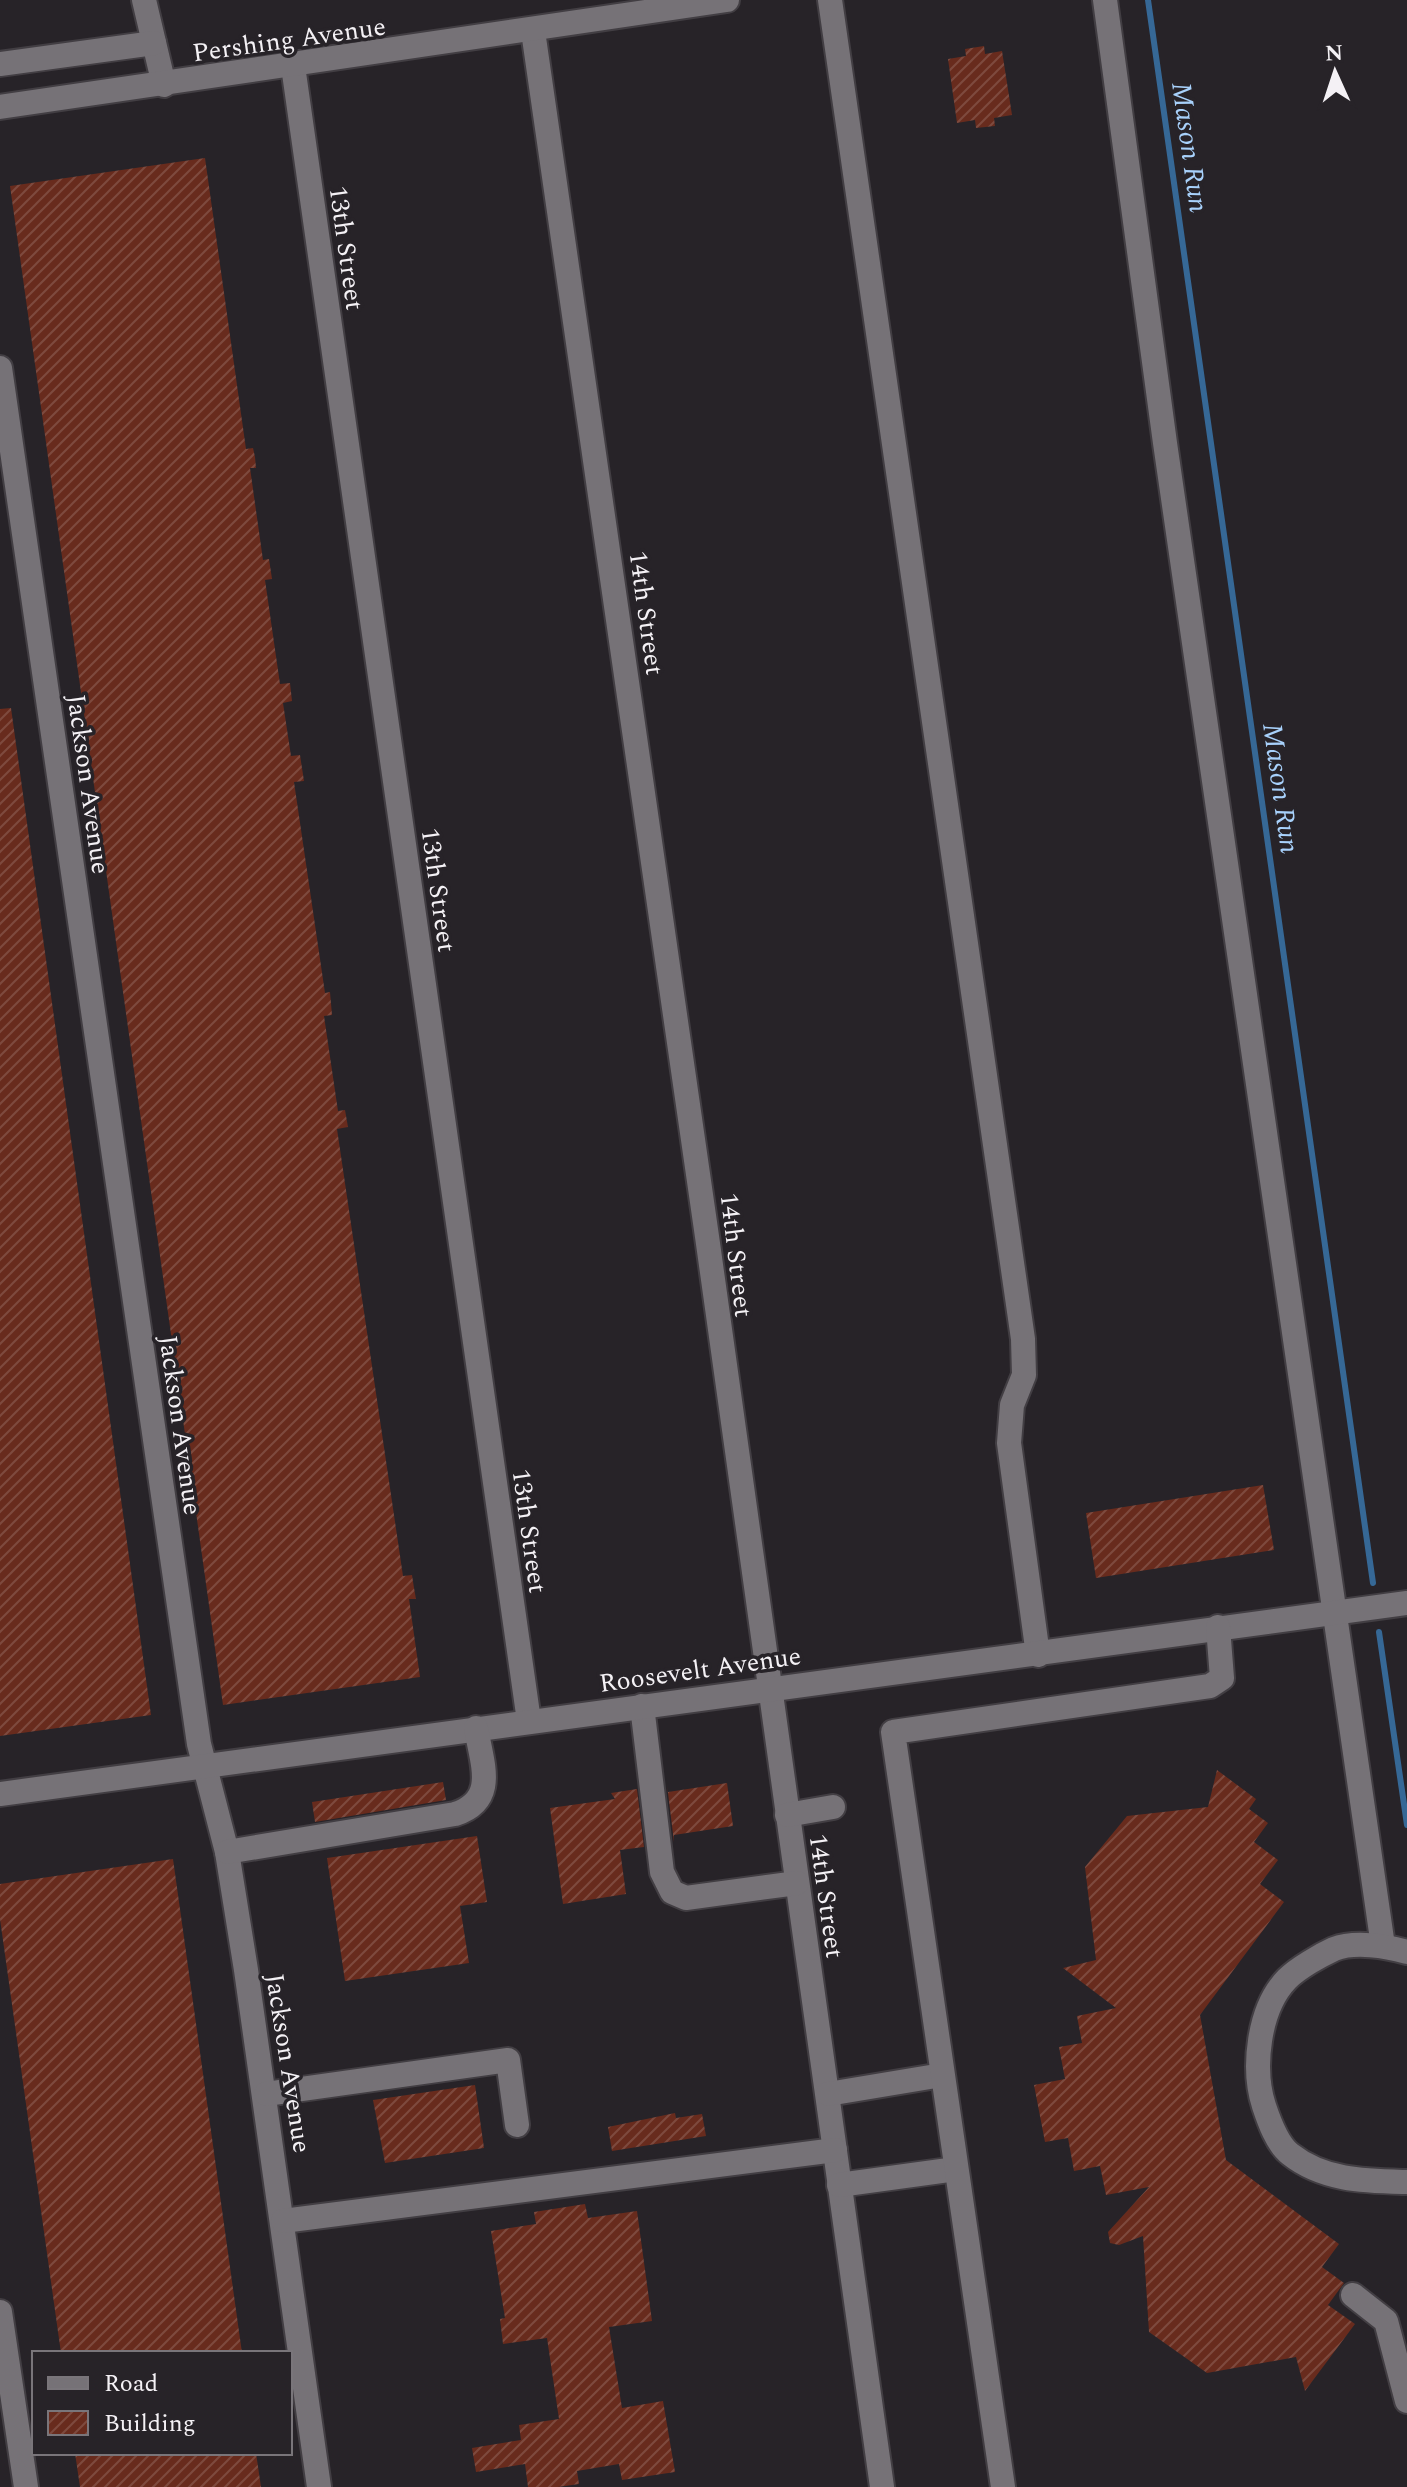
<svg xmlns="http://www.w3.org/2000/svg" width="1407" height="2487" viewBox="0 0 1407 2487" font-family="Spectral,serif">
<defs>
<pattern id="building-hatch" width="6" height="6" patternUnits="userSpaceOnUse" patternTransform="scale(2)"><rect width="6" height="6" fill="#682b1d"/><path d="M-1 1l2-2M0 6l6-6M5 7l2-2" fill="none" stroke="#7e4a3e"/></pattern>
</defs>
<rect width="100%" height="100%" fill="#272328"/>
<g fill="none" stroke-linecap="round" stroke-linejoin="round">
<g stroke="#366896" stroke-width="6">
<polyline points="1148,0 1373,1583"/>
<polyline points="1379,1632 1407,1825"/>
</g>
</g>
<g fill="url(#building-hatch)">
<polygon points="984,46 985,54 1002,51 1012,115 994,118 995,126 976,128 975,120 957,123 948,59 966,56 965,49"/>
<polygon points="205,158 246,449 253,448 255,457 256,468 250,468 263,560 269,559 272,579 265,580 280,684 290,683 292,701 283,703 291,756 300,755 304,781 294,782 325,993 330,992 332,1015 324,1016 338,1111 345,1110 348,1127 337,1129 403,1576 412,1575 414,1588 416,1599 409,1599 420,1677 223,1705 10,186"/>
<polygon points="11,708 151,1715 0,1736 0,709"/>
<polygon points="1263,1485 1274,1550 1096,1578 1086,1513"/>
<polygon points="1217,1770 1256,1799 1249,1809 1268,1823 1254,1842 1278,1860 1260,1884 1284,1902 1200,2015 1226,2160 1339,2244 1322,2267 1344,2283 1328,2305 1355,2324 1305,2391 1296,2357 1207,2373 1149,2332 1143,2236 1119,2245 1110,2243 1108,2232 1149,2187 1106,2195 1100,2166 1074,2171 1068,2138 1045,2142 1034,2085 1065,2079 1059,2047 1082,2043 1077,2016 1116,2008 1063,1968 1096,1960 1085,1867 1127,1816 1208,1807"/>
<polygon points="443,1782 446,1800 315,1822 312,1802"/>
<polygon points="727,1783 733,1826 674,1835 674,1842 667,1785 668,1792"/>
<polygon points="637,1789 644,1847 620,1850 626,1894 563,1904 550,1808 615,1799 611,1793"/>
<polygon points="477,1836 487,1902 460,1906 469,1963 345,1981 327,1858"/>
<polygon points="173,1859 242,2353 61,2353 0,1919 0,1884"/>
<polygon points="475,2085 484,2148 385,2163 373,2100"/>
<polygon points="675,2113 676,2118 702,2114 706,2136 612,2151 608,2127"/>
<polygon points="585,2204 588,2218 637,2211 652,2321 609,2327 622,2408 663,2401 675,2472 622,2480 619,2464 577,2471 579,2484 558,2487 528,2487 525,2464 476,2472 472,2448 521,2440 519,2425 559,2419 547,2338 503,2344 500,2319 505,2318 491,2231 536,2224 534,2212"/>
<polygon points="75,2453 256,2453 261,2487 80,2487"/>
</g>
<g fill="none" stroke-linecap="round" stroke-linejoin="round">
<defs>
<g id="minor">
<polyline points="144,0 164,85"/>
<polyline points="830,0 1023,1339 1024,1375 1012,1405 1009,1443 1038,1655"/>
<polyline points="1105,0 1165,443 1383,1946"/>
<path d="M533 31C655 849 767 1668 882 2487"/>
<polyline points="0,64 154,43"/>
<polyline points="293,66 529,1721"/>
<polyline points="0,107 727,0"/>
<polyline points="0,368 199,1744 227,1852 246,1970 319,2487"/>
<polyline points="642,1706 662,1872 672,1892 686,1898 797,1883"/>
<polyline points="0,1794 1407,1603"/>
<polyline points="787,1815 833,1807"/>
<path d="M227 1852 455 1814C498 1800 482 1764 476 1728"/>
<path d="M1407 1952C1386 1946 1355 1941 1334 1949 1321 1955 1298 1968 1287 1979 1258 2009 1252 2069 1264 2106 1269 2121 1277 2144 1290 2154 1324 2181 1366 2181 1407 2182"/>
<polyline points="266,2094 508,2060 517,2125"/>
<polyline points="828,2094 942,2075"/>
<polyline points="839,2185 956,2169"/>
<polyline points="283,2221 835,2150"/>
<polyline points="1353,2295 1386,2321 1407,2401"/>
<polyline points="0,2312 26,2487"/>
<polyline points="1003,2487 893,1732 1210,1686 1222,1678 1218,1627"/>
</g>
</defs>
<use href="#minor" stroke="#423e43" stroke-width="28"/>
<use href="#minor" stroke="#767277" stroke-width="24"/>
</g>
<g text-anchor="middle" stroke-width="7" stroke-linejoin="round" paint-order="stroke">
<g font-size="26" fill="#f4f1f5" stroke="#272328">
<text transform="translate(289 39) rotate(-8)" y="9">Pershing Avenue</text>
<text transform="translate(347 248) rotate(82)" y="9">13th Street</text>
<text transform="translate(647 613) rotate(82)" y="9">14th Street</text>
<text transform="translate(89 784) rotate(82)" y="9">Jackson Avenue</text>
<text transform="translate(439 890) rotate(82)" y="9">13th Street</text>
<text transform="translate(737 1255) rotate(83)" y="9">14th Street</text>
<text transform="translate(181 1425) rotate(82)" y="9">Jackson Avenue</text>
<text transform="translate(530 1531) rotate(82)" y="9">13th Street</text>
<text transform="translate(700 1669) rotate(-8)" y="9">Roosevelt Avenue</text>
<text transform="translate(827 1896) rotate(82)" y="9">14th Street</text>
<text transform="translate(289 2063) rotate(81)" y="9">Jackson Avenue</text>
</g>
<g font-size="28" font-style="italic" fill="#a8d1fb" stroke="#272328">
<text transform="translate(1191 147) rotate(82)" y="10">Mason Run</text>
<text transform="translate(1282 788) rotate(82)" y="10">Mason Run</text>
</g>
</g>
<rect x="32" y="2351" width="260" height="104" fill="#272328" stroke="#79757a" stroke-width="2"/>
<rect x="48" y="2377" width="40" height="12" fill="#767277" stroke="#79757a" stroke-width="2"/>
<text x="104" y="2391" font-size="24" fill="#f4f1f5">Road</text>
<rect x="48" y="2411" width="40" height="24" fill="url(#building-hatch)" stroke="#79757a" stroke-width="2"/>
<text x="104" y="2431" font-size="24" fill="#f4f1f5">Building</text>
<g transform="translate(1335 72) rotate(357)" stroke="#272328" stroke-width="6" paint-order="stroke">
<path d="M0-6L14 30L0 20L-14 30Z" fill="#f4f1f5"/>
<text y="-12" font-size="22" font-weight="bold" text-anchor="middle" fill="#f4f1f5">N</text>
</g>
</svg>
